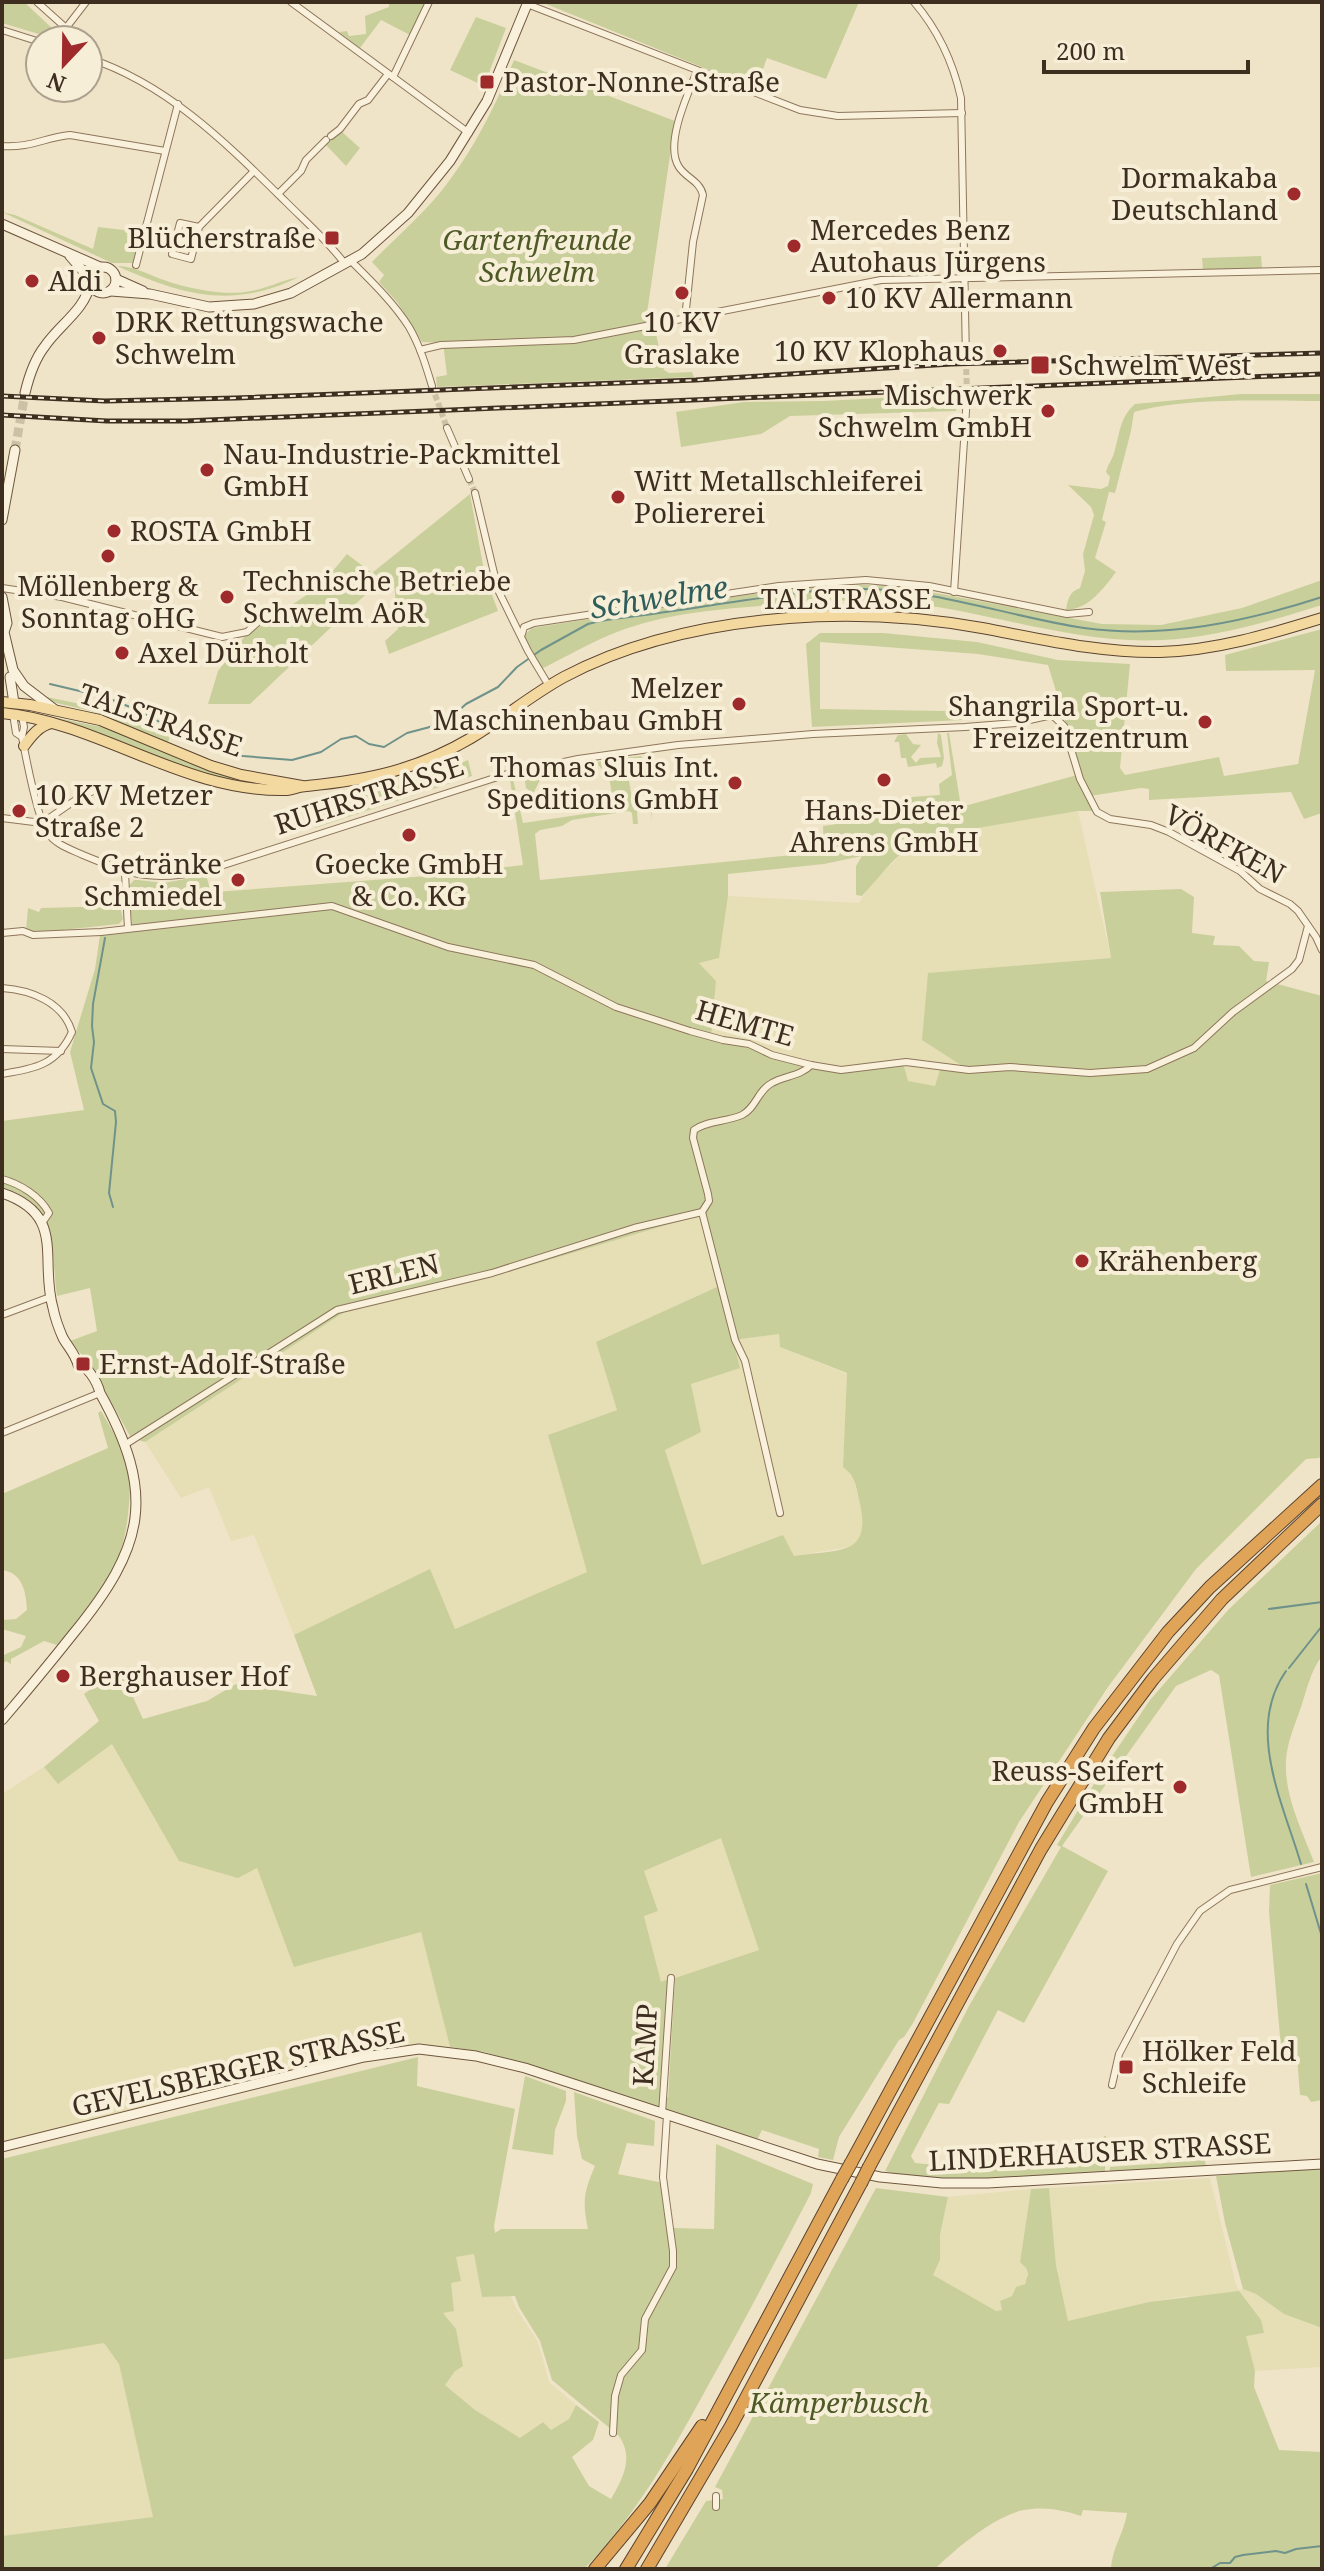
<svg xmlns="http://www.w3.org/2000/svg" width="1324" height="2571" viewBox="0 0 1324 2571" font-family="'Noto Serif',serif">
<rect width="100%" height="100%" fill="#f0e4c8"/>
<g fill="#e6deb5">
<polygon points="1078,811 1111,958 929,973 966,1068 935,1086 841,1070 711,1036 716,981 699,963 719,958 728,896 859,903 872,883 912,844 966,830"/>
<polygon points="700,1215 717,1287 596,1342 617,1410 548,1435 587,1572 455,1629 430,1570 294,1635 254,1535 231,1541 209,1487 181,1498 145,1442 343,1313 485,1279"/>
<polygon points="779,1334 780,1347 847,1374 843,1466 852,1473 862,1512 864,1530 860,1541 850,1547 793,1556 783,1535 702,1565 665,1450 700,1432 691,1384 732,1340"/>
<polygon points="112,1744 179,1861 256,1868 421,1932 450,2047 415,2047 368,2051 2,2142 2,1794 44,1767 59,1783"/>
<polygon points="721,1838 759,1950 661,1983 644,1915 658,1911 644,1871"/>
<polygon points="1210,2178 1236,2285 1239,2290 1243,2289 1256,2294 1284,2314 1322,2328 1322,2367 1255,2371 1245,2335 1263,2334 1187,2296 1149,2302 1068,2322 1056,2265 1049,2188"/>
<polygon points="1031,2189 1020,2262 1026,2268 1028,2279 1012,2296 1000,2301 1002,2310 996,2311 987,2307 933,2275 940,2260 940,2236 948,2197"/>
<polygon points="474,2254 482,2297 511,2296 516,2308 538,2342 549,2382 576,2405 569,2419 550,2431 542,2422 520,2439 475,2410 444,2384 455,2371 442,2313 451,2282 460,2281 456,2257"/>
<polygon points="104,2342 119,2364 153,2517 2,2536 2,2360"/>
</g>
<g fill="#c9cf9b" fill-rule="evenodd">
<polygon points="2,2 24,2 53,29 52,38 2,23"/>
<polygon points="389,2 426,2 410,35 381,20 360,48 339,32 347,31 349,36 366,34 365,16 389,7"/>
<polygon points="541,2 859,2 826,79 767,58 756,89"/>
<polygon points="476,17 506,28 484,86 450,70"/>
<path d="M514 60 675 121 645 327 654 325 664 370 669 373 692 372 694 377 437 387 436 377 447 375 443 343 422 342 397 302 379 282 384 275 372 262C396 237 425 213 446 185 475 147 496 105 514 60Z"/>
<polygon points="342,132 360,148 346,166 326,145 331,138"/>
<polygon points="2,212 15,215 93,249 98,227 141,232 134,263 112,263"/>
<polygon points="1261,256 1262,268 1203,270 1202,258"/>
<path d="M117 266C137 266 154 278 176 284 198 290 227 296 251 291 268 288 283 280 299 277 232 310 182 295 117 266Z"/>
<polygon points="958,394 956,411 790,416 761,434 681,447 676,412 744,402 824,401"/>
<path d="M1241 394H1322V401C1265 401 1188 397 1134 412L1131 431 1115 493 1109 492 1102 520 1106 522 1095 558 1116 572C1104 588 1088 610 1066 610 1068 599 1069 592 1080 588L1085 571 1083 554 1094 515 1091 507 1068 485 1101 489 1108 486 1110 477 1106 472C1108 464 1112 460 1114 453 1120 434 1119 418 1135 404Z"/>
<polygon points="470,494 485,576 498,611 389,654 385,641 398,629 394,582 381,580 250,704 208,704 218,671 245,636 320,586 347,554 372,573"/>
<path d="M1322 580V605C1274 620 1213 638 1163 640 1073 645 987 610 899 602 852 598 807 601 760 606 711 610 664 614 617 632 591 642 566 657 541 669L521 638 532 628 735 596 841 584 898 586 1102 624 1161 625 1242 608Z"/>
<path d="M1322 629V813L1304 819 1291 792 1149 800V789L1141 788 1090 796 1096 811H1078L966 830 912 844 892 862 862 896 856 895V866L862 856 824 864 728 874V896L719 958 699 963 716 981 711 1037 735 1045 841 1070 903 1063 908 1081 935 1086 941 1067H964L922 1040 928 973 1111 958 1100 892 1181 889 1194 897 1192 933 1215 936 1213 945 1239 946 1254 961 1269 962 1266 981 1322 996V1455L1319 1458 1306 1459 1196 1569 1108 1687 1019 1822 913 2023 904 2037 899 2040 839 2137 833 2160 818 2157 819 2149 762 2130 757 2140 529 2065 484 2052 450 2047 421 1932 294 1967 257 1868 238 1878 179 1861 112 1744 58 1784 44 1767 99 1721 84 1694 120 1668 143 1719 207 1701 236 1684 317 1696 294 1635 430 1569 455 1629 587 1572 548 1435 617 1410 596 1342 717 1287 700 1215 485 1279 343 1313 145 1442 131 1438 92 1367 70 1341 97 1331 90 1288 57 1296C50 1247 62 1206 2 1187V1121L84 1110 70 1052 95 969 100 935 133 931 128 887 134 880H138L164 883 206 875 210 889 215 892 440 875 523 865 510 780 513 779 523 823 598 812 612 805 613 800 606 760 641 756 649 768 628 775 634 810 652 809 651 821V812H637L638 824H633L632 813 629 811 572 820 562 826 540 830 535 834 540 880 824 852 823 826 906 814V802L912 797 940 795 939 784 952 775 947 733H949L961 807 1077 775 1067 727 1048 665 978 654 820 642V709L1007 712V718L812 727 806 644 820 633H883L977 642 1058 660 1130 664 1120 768 1125 775 1219 757 1224 776 1298 764 1315 670 1226 671 1225 655ZM779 1334 780 1347 847 1373 843 1467C855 1475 856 1486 859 1500 874 1558 837 1549 794 1556L783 1535 702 1565 665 1450 701 1432 691 1384 740 1368 733 1340ZM721 1838 759 1950 675 1978 668 2098 660 2089 671 1978 661 1982 644 1916 658 1911 644 1871Z"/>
<polygon points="42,696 95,707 170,737 168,742 91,711 52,702"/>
<polygon points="38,714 106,728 261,785 230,781 175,766 98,732"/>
<polygon points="938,733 941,735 944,758 942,766 937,768 936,763 908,767 906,758 901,758 899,742 894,742 898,735 906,734 913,744 921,745 911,757 916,763 920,758 941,757 937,743"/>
<polygon points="468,760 472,776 315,828 313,802 379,791 434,775"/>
<polygon points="602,761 602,769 597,764 542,776 533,794 526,788 524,775"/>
<polygon points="120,906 123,919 119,924 34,933 26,930 28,908 39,912 41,908"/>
<path d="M101 1411C108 1423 116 1436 122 1449 130 1466 131 1486 129 1504 124 1573 99 1594 57 1645L44 1641 11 1659V1664L6 1661 2 1665V1656L21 1647 26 1636 2 1629V1620L16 1619 27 1610C26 1592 23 1573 2 1570V1494L108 1448 98 1413Z"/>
<path d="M1322 1521V1656C1310 1672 1307 1690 1301 1707 1295 1725 1287 1742 1286 1761 1284 1796 1302 1830 1314 1862L1251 1877 1219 1675 1211 1670 1176 1686 1062 1846 1108 1871 1024 2023 998 2010 949 2104 939 2103 911 2156 915 2163 936 2165 1093 2162 1101 2157 1104 2136H1106L1105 2172C1043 2176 943 2189 885 2171L969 2006 1061 1847 1057 1845 1100 1774 1150 1700 1229 1609Z"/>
<polygon points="1322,1873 1322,2100 1311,2102 1307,2096 1300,2095 1297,2057 1282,2059 1269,1912 1270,1885"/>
<path d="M418 2057 417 2086 515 2109 494 2226 495 2233 501 2229H588C582 2201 584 2191 595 2166L582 2159 577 2136 574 2092 655 2121 654 2146 627 2143 618 2174 664 2183 672 2228 714 2229 716 2144 813 2184 811 2193C778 2257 745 2320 710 2382 674 2448 637 2515 584 2569H2V2536L153 2517 119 2364 104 2343 2 2360V2159ZM474 2254 482 2297 515 2296 519 2307 540 2341 552 2380 619 2436C634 2458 623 2478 611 2499L589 2486 572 2457 593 2440 599 2422 576 2405 569 2419 551 2430 543 2422 520 2438 475 2410 445 2385 455 2371 463 2366 456 2329 443 2313 454 2311 451 2283 461 2281 456 2257Z"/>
<polygon points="525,2076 566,2091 566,2101 555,2130 553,2155 512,2149"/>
<polygon points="1205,2160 1206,2167 1110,2172 1110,2167"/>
<polygon points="1322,2168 1322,2328 1284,2314 1256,2294 1243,2289 1225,2223 1216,2176"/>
<path d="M876 2188 948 2197 940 2235V2260L933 2275 996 2311 1002 2310 1000 2301 1012 2296 1016 2287 1025 2284 1028 2274 1026 2268 1020 2262 1031 2189 1049 2188 1056 2265 1068 2321 1149 2302 1239 2291 1261 2320 1264 2333 1246 2336 1255 2371 1254 2387 1279 2450 1322 2452V2569H1111C1112 2548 1124 2533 1127 2513L1083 2510 1081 2516C1064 2510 1043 2506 1024 2510 996 2515 955 2549 935 2569H665L706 2501 723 2499 722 2490 715 2487Z"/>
</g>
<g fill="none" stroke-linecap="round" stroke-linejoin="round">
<g stroke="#6f938a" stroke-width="2">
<path d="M50 684 105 697 140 711 199 744 243 756 292 760 321 752 341 739 356 736 369 744 384 747 407 733 445 723 466 704 498 687 517 667 541 650 588 624 600 621C637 616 676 611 713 605 763 598 813 588 864 589 938 590 1011 617 1084 628 1166 639 1245 622 1322 597"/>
<polyline points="105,938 93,1004 92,1026 94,1042 91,1068 103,1104 115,1111 116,1122 109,1193 113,1207"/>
<polyline points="1269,1609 1322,1602"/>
<polyline points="1289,1668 1322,1626"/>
<path d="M1286 1671C1245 1729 1283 1803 1301 1864"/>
<polyline points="1306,1884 1322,1937"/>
<polyline points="1210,2569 1220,2563 1230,2563 1235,2557 1243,2555 1276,2551 1285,2553 1296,2549 1322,2546"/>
</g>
<g stroke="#ccc0a6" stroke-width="6" stroke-dasharray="6 3" stroke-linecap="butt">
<polyline points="966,360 967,396"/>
<polyline points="432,386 447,428"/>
<polyline points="469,479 475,493"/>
</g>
<polyline stroke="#ccc0a6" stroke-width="9" stroke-dasharray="9 4.5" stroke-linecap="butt" points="15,450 25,393"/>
<defs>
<g id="street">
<polyline points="37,2 66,28"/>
<polyline points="291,2 469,133"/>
<path d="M914 2C938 30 953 62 961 98L966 360"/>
<polyline points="527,4 800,110 838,116 962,113"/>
<polyline points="2,30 40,42"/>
<polyline points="61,40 66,28 86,2"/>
<path d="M88 58C168 84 227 144 286 202 306 222 328 241 345 264"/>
<polyline points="393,77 429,2"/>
<polyline points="331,136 340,129 359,104 368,100 388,74"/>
<path d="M2 146C31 148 43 138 70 135L165 151"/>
<polyline points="278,194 301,171 306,160 326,140"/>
<polyline points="199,227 191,259 172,254 180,223 199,227 254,171"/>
<path d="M351 261C371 281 394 303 409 327 420 346 426 366 432 386"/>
<polyline points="136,265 178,104"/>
<path d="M685 319 693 242 703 195C700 181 686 178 679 167 664 144 688 94 697 71"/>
<polyline points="420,350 441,345 574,340 881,280 1322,270"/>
<polyline points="447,428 469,479"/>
<polyline points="475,493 498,590 528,651 549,686"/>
<polyline points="2,588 62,597 222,637 247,632 258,622"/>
<polyline points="954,592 967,396"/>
<polyline points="522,634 524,627 534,623 779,586 866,580 929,586 1067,614 1089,612"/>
<polyline points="13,714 16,733 22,737"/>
<path d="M22 716 24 727 22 737C26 758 37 817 47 832 56 845 70 849 83 855 133 876 154 882 208 870L507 774 578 759 678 745 813 734 965 727 1016 723 1052 715 1064 726 1080 779 1097 812 1110 819 1151 825 1169 832 1240 871 1260 889 1290 904 1298 911 1316 937 1322 950"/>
<polyline points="2,818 42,823 77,799 97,789"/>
<polyline points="125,873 128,928"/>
<polyline points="2,933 23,931 33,935 101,932 332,906 448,947 534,965 616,1007 690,1031 723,1040 749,1044 772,1055 811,1065 841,1070 906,1062 969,1070 1010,1067 1090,1073 1147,1069 1194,1048 1233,1012 1292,969 1299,960 1308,926"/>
<path d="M2 988C31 990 63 1002 72 1032 57 1065 36 1068 2 1074"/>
<polyline points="2,1049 61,1051"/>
<path d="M2 1179C20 1184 40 1196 49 1213L42 1223"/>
<polyline points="702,1212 735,1340 745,1361 780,1513"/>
<polyline points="2,1315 50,1297"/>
<polyline points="2,1433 100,1393"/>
<path d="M126 1444 337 1310 492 1273 634 1228 702 1212 709 1201 708 1194 693 1138 694 1130C708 1120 727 1122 742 1115 756 1108 758 1090 772 1083 784 1076 801 1076 811 1065"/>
<polyline points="1112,2085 1119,2054 1177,1944 1200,1911 1230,1890 1322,1867"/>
<polyline points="662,2114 671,1978"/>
<polyline points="613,2433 615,2396 621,2375 642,2350 645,2319 673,2267 673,2251 663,2177 667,2115"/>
<polyline points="716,2496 716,2507"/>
</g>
<g id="secondary">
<polyline points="2,224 100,267"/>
<polyline points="70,256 90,279"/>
<circle cx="103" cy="280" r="13"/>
<polyline points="116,279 143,291"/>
<polyline points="111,291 150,294 209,307 254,304 291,293 362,254 408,213 450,161 487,101 528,2"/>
<path d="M25 393C29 376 34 360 45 346 59 325 85 310 90 284"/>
<polyline points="2,520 15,450"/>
<polyline points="2,597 7,623 4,632 13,670 24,686 54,709"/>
<polyline points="10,677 14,703"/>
<path d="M2 1193C67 1215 39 1259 53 1308 55 1318 59 1329 63 1338 68 1347 76 1355 78 1365"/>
<path d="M2 1720C26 1692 50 1663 73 1634 145 1546 157 1495 100 1393 97 1380 87 1367 76 1359"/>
<polyline points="2,2147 364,2057 419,2049 476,2056 525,2068 817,2164 880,2177 942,2183 988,2183 1322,2164"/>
</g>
<g id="primary">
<polyline points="2,702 30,705 100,720 211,766 241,775 302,786"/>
<path d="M2 713C102 723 184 793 287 790 294 789 300 786 307 786 368 780 417 770 471 738 503 719 531 695 564 677 634 640 711 624 789 618 853 613 920 617 982 628 1041 639 1099 653 1160 652 1215 651 1270 634 1322 618"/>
<path d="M24 746C32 735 39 726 52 723"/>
</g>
<g id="highway">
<polyline points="851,2163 1047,1802 1094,1728 1168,1632 1210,1587 1322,1485"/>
<polyline points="869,2167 1041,1849 1109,1738 1153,1679 1222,1599 1322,1504"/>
<polyline points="595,2569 650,2503 702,2426"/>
<polyline points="626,2569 687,2469 842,2179"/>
<polyline points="647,2569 731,2426 861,2183"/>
</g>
</defs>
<use href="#street" stroke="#8d765c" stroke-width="8"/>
<use href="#secondary" stroke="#6f573f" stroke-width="11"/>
<use href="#primary" stroke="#5b4430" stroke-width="12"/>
<use href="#highway" stroke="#5b4430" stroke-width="14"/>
<use href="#street" stroke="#faf1dc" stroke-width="6"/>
<use href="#secondary" stroke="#faf1dc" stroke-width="9"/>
<use href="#primary" stroke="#f3d9a0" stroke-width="10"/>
<use href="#highway" stroke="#e0a458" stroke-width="12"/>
<defs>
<g id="rail">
<polyline points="2,396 105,401 236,398 696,380 951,364 1322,353"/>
<polyline points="2,415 107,421 185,421 1322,374"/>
</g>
</defs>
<use href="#rail" stroke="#3d2e20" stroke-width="5"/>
<use href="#rail" stroke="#f7eed8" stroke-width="2" stroke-dasharray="6" stroke-linecap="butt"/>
<defs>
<g id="highway-bridge">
<polyline points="842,2179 851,2163"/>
<polyline points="861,2183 869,2167"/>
</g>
</defs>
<use href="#highway-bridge" stroke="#5b4430" stroke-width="14" stroke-linecap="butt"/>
<use href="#highway-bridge" stroke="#e0a458" stroke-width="12"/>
</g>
<g fill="#9e2a2b" stroke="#f7eed8" stroke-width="3">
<rect x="479" y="74" width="16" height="16" rx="4"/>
<circle cx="1294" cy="194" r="8"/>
<rect x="324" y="230" width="16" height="16" rx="4"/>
<circle cx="794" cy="246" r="8"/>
<circle cx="32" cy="281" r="8"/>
<circle cx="682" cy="293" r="8"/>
<circle cx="829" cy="298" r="8"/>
<circle cx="99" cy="338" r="8"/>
<circle cx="1000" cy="351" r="8"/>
<rect x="1030" y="355" width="20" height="20" rx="4"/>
<circle cx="1048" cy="411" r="8"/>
<circle cx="207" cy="470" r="8"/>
<circle cx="618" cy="497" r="8"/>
<circle cx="114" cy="531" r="8"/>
<circle cx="108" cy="556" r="8"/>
<circle cx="227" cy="597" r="8"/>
<circle cx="122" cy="653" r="8"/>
<circle cx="739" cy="704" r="8"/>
<circle cx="1205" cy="722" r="8"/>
<circle cx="884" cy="780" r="8"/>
<circle cx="735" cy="783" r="8"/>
<circle cx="19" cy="811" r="8"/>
<circle cx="409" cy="835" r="8"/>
<circle cx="238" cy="880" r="8"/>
<circle cx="1082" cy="1261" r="8"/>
<rect x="75" y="1356" width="16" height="16" rx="4"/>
<circle cx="63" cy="1676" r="8"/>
<circle cx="1180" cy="1787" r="8"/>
<rect x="1118" y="2059" width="16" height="16" rx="4"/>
</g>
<g text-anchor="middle" stroke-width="8" stroke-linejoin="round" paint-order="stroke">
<g font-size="28" fill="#3d2e20" stroke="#f7eed8" text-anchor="start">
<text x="503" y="92">Pastor-Nonne-Straße</text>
<text x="1278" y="188" text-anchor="end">Dormakaba<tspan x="1278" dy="32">Deutschland</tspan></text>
<text x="810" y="240">Mercedes Benz<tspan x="810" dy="32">Autohaus Jürgens</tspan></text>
<text x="316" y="248" text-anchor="end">Blücherstraße</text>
<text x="48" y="291">Aldi</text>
<text x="845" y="308">10 KV Allermann</text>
<text x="115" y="332">DRK Rettungswache<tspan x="115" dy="32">Schwelm</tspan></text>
<text x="682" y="332" text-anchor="middle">10 KV<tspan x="682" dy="32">Graslake</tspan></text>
<text x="984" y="361" text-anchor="end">10 KV Klophaus</text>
<text x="1058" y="375">Schwelm West</text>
<text x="1032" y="405" text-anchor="end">Mischwerk<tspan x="1032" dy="32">Schwelm GmbH</tspan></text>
<text x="223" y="464">Nau-Industrie-Packmittel<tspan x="223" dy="32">GmbH</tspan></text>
<text x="634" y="491">Witt Metallschleiferei<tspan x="634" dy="32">Poliererei</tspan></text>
<text x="130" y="541">ROSTA GmbH</text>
<text x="243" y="591">Technische Betriebe<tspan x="243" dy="32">Schwelm AöR</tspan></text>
<text x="108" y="596" text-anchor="middle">Möllenberg &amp;<tspan x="108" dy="32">Sonntag oHG</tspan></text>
<text x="138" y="663">Axel Dürholt</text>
<text x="723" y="698" text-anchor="end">Melzer<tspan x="723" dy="32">Maschinenbau GmbH</tspan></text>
<text x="1189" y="716" text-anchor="end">Shangrila Sport-u.<tspan x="1189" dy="32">Freizeitzentrum</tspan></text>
<text x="719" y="777" text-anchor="end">Thomas Sluis Int.<tspan x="719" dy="32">Speditions GmbH</tspan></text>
<text x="35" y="805">10 KV Metzer<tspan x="35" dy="32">Straße 2</tspan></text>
<text x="884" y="820" text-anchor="middle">Hans-Dieter<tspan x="884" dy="32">Ahrens GmbH</tspan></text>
<text x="222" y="874" text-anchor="end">Getränke<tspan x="222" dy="32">Schmiedel</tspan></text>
<text x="409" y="874" text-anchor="middle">Goecke GmbH<tspan x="409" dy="32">&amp; Co. KG</tspan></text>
<text x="1098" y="1271">Krähenberg</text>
<text x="99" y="1374">Ernst-Adolf-Straße</text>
<text x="79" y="1686">Berghauser Hof</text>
<text x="1164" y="1781" text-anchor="end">Reuss-Seifert<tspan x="1164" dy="32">GmbH</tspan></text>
<text x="1142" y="2061">Hölker Feld<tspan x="1142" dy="32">Schleife</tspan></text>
</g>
<g font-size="28" font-style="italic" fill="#4d5a26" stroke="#f7eed8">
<text x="537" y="250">Gartenfreunde<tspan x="537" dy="32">Schwelm</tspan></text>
<text x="839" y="2413">Kämperbusch</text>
</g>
<g font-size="28" fill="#3d2e20" stroke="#f7eed8">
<text x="846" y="609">TALSTRASSE</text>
<text transform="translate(161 720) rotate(19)" y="10">TALSTRASSE</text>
<text transform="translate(369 795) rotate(-18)" y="10">RUHRSTRASSE</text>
<text transform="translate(1225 844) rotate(29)" y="10">VÖRFKEN</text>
<text transform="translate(745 1023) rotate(16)" y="10">HEMTE</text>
<text transform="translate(394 1274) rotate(-14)" y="10">ERLEN</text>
<text transform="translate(645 2045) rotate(-87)" y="10">KAMP</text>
<text transform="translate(238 2069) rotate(-13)" y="10">GEVELSBERGER STRASSE</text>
<text transform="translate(1100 2152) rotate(-3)" y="10">LINDERHAUSER STRASSE</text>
</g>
<g font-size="30" font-style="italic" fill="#2f5d5a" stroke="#f7eed8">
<text transform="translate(659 598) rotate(-9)" y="10">Schwelme</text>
</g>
</g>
<rect width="1324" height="2571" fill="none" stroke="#3d2e20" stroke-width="8"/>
<g transform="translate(64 64) rotate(202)"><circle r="38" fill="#f7eed8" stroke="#ada18e" stroke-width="2"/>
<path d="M0-6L14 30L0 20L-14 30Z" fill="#9e2a2b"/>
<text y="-12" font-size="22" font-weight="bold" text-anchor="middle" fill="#3d2e20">N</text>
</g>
<path d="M1044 60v12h204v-12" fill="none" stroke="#3d2e20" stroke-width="4"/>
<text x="1056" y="60" font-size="24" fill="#3d2e20" stroke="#f7eed8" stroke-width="6" paint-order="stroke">200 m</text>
</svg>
